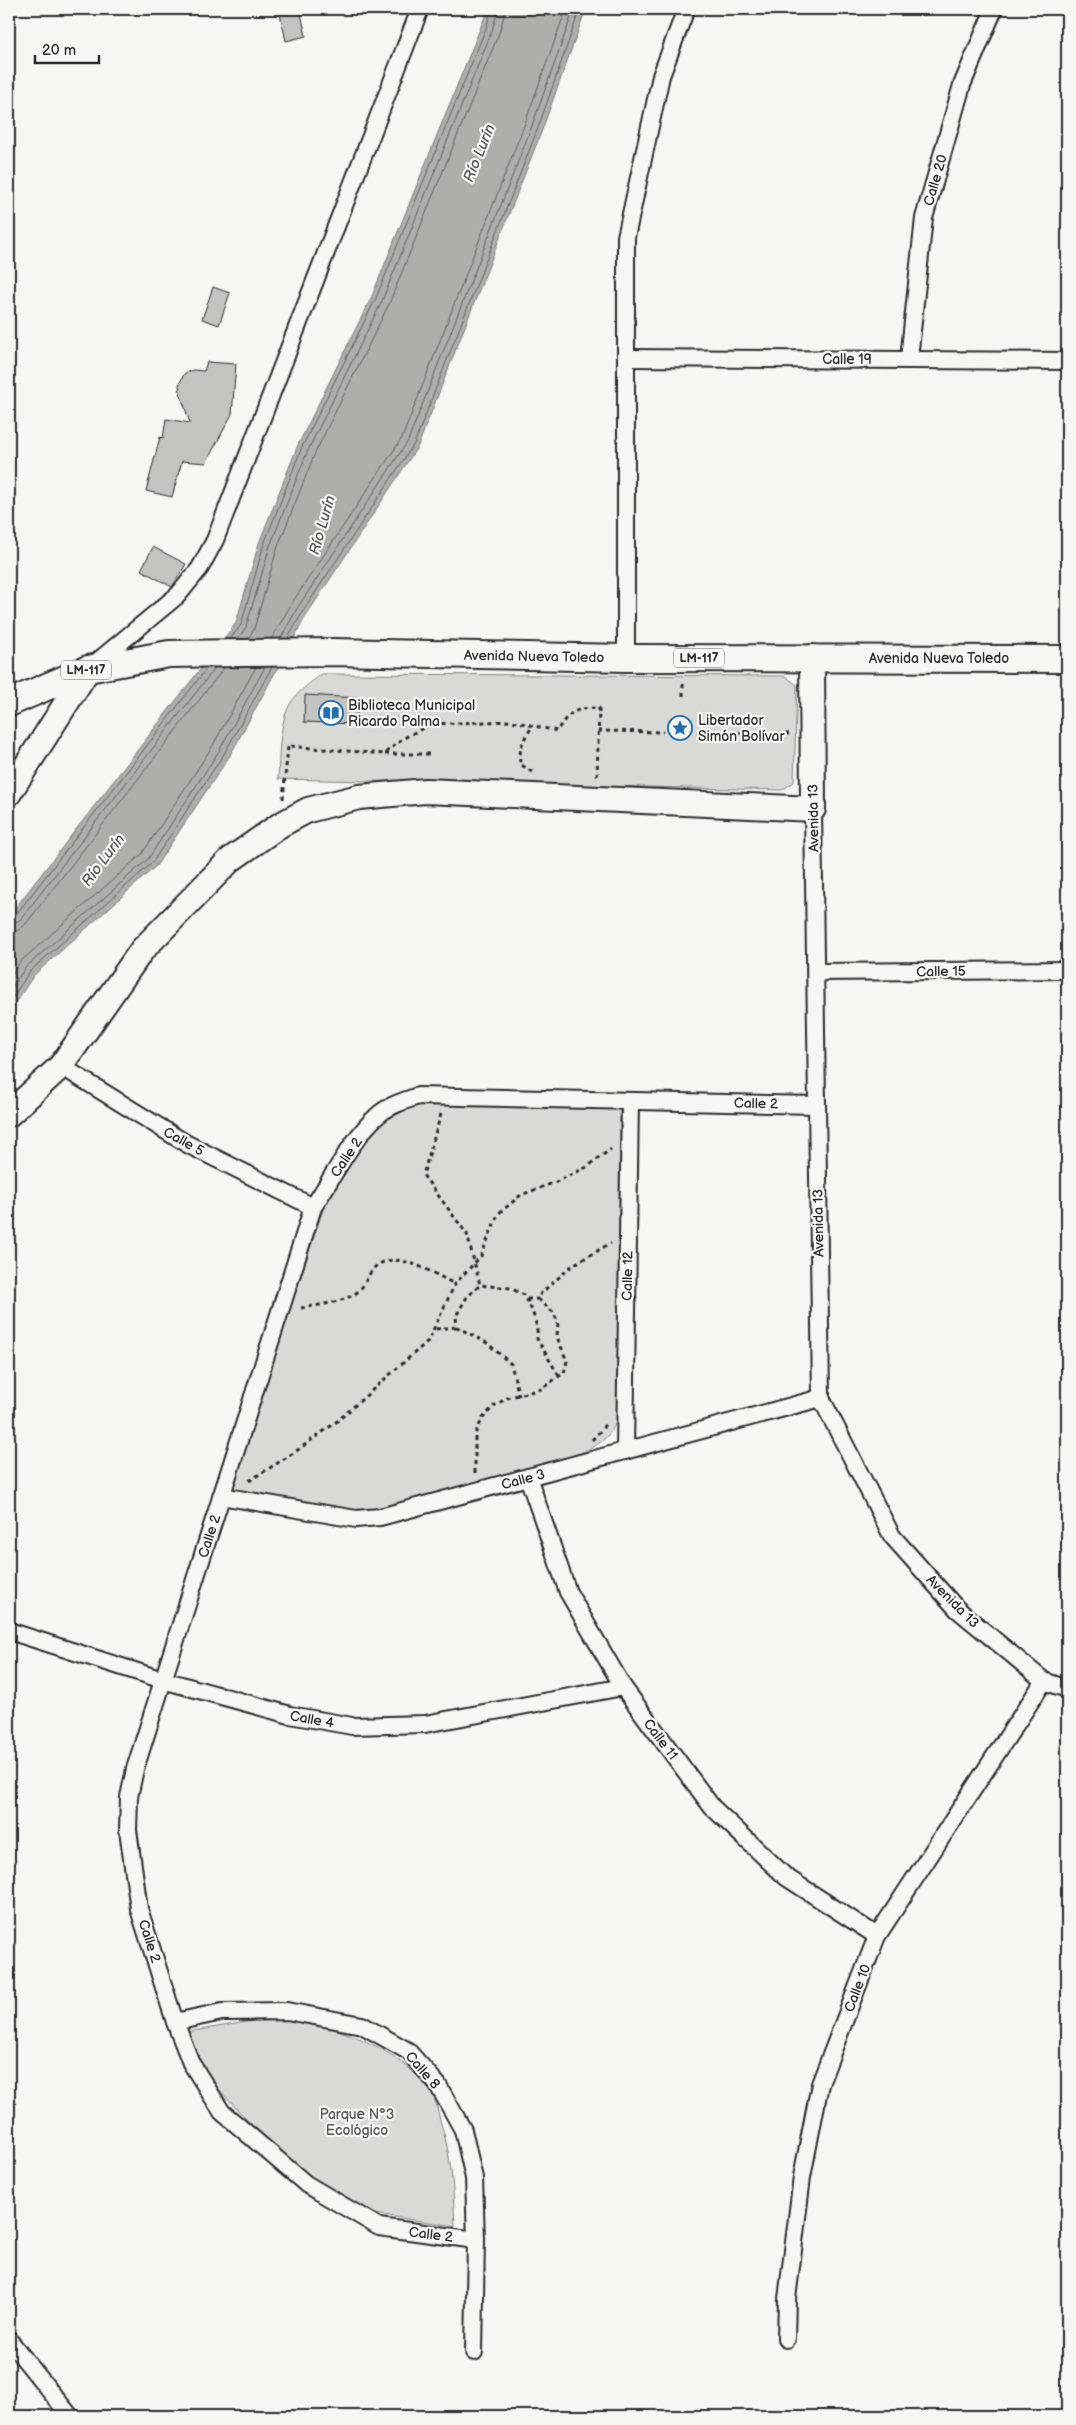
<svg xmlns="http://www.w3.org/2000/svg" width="1076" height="2425" viewBox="0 0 1076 2425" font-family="'Balsamiq Sans',sans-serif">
<rect width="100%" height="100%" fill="#f6f6f2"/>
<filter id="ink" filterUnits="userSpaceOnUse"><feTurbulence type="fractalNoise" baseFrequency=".02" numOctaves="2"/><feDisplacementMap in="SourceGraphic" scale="10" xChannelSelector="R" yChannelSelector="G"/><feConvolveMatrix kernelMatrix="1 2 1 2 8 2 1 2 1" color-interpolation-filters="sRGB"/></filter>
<g filter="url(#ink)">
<g fill="#d9d9d5" stroke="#828280">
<path d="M322 674 785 676 797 685 794 782 782 790 278 779C279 758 279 727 288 708 294 694 310 683 322 674Z"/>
<path d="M424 1102 620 1109 617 1420C610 1438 598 1445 581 1453L379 1510 362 1511 228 1493 324 1207 368 1135 382 1121Z"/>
<path d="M253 2021C269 2021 287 2018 302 2021 347 2029 411 2055 434 2098 437 2105 438 2113 440 2120 452 2158 453 2186 455 2226L375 2214 316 2183 265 2140 208 2077 187 2032Z"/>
</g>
<polygon fill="#aeaeab" stroke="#7a7a78" points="488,9 586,9 542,130 418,446 307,614 229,757 156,866 34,975 9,1012 9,916 236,623 259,543 298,445 372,296"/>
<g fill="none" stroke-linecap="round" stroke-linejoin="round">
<g stroke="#5f5f5e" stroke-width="1">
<polyline points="272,638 292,603 402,438 525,123 566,9"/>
<polyline points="281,638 298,607 408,441 532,126 574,9"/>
<polyline points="288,638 303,611 414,444 538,128 580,9"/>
<polyline points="230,639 241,625 264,544 302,447 376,298 486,28 492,9"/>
<polyline points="238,639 246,627 270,546 308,450 382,301 492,31 498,9"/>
<polyline points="248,639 254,629 277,549 315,453 389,304 499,33 506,9"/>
<polyline points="9,918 15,916 207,668"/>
<polyline points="9,925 20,920 215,668"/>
<polyline points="9,932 17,931 25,925 224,668"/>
<polyline points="9,978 21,961 142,854 212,747 256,667"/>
<polyline points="9,992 26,967 148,859 219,751 265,667"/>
<polyline points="9,1003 30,971 152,863 224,754 272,667"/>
</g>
</g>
<g fill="#c3c3c0" stroke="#2b2b2b">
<polygon points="279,9 300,9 306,36 286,41"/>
<polygon points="213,287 230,293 219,325 202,319"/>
<polygon points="207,362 236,364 232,414 206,463 182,461 172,497 146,491 160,437 163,438 166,419 190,423 180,393 179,385 184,374 193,370 204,371"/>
<polygon points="153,547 186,564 172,587 141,570"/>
<polygon points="305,695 358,698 357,724 304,722"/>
</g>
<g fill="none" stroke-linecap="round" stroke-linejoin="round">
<defs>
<g id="street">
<polyline points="626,358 1067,361"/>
<polyline points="909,359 924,218 962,85 994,9"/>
<polyline points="626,658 626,237 661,76 686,9"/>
<polyline points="92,666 178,595 200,568 215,540 420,9"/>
<polyline points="813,809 821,1398 892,1536 957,1609 1044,1681 1067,1689"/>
<polyline points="816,972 1067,970"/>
<polyline points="61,1066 187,1144 313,1207"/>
<polyline points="625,1451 630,1101"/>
<polyline points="528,1477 568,1592 623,1687 712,1807 786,1877 877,1936"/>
<polyline points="221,1496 356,1519 380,1517 821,1398"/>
<polyline points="9,1631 163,1680 290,1715 352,1726 425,1724 623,1687"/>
<polyline points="175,2022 222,2012 287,2011 362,2025 408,2051 438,2085 463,2130 474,2178 476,2240 474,2352"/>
<path d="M476 2240 379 2227 306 2184 222 2112 191 2063 175 2022 139 1909 128 1830 129 1797 135 1769 313 1207C331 1180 353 1137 377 1116 389 1105 404 1101 418 1096L816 1105"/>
<polyline points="786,2339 787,2299 802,2177 820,2084 877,1936 1044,1681"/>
<polyline points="9,2340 70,2416"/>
</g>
<g id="secondary">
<polyline points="9,793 88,669"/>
<polyline points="9,1114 61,1066 142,950 230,860 280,825 308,810 359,797 426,791 813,809 812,657"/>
</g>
<polyline id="primary" points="9,703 88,669 169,654 332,652 626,658 1067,659"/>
</defs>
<use href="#street" stroke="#2b2b2b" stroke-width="20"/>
<use href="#secondary" stroke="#2b2b2b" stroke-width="28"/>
<use href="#primary" stroke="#2b2b2b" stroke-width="30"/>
<g stroke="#2b2b2b" stroke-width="3" stroke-dasharray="4 4" stroke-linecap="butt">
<polyline points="683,696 683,681"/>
<polyline points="598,731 663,732"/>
<polyline points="697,732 791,734"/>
<polyline points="385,754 430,754"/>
<path d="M532 772 520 764C519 747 523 739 533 726"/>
<path d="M283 799 288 746 384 754 404 738 431 724 512 721 557 731C569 711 576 708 599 708L597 779"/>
<polyline points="441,1114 423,1175 467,1234 480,1285"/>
<polyline points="527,1299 538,1299"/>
<path d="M301 1308C318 1305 341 1303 356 1293 365 1287 367 1275 374 1268 396 1247 433 1274 455 1284"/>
<polyline points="436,1329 457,1327"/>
<path d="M519 1396 511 1364 487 1343 457 1327 456 1316 467 1297 480 1285 510 1288 524 1295C531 1306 539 1326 537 1339L559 1376"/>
<polyline points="592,1440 603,1428 606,1421"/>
<polyline points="475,1473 475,1434 483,1418 494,1406 507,1398 541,1389 564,1373 567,1361 557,1337 558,1322 553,1312 538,1299 541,1293 573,1265 611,1243"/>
<polyline points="249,1481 295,1452 335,1423 428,1341 455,1284 481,1256 498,1214 521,1195 556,1182 587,1167 611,1149"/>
</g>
<use href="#street" stroke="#f6f6f2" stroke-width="16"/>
<use href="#secondary" stroke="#f6f6f2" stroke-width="24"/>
<use href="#primary" stroke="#f6f6f2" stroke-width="26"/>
</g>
</g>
<defs>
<symbol id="library-ring" viewBox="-11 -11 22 22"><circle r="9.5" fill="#f6f6f2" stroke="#1f6fb2" stroke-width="1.5"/><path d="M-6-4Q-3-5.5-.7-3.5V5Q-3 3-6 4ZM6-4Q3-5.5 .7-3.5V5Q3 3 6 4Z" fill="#1f6fb2"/></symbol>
<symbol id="sight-ring" viewBox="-11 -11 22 22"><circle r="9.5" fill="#f6f6f2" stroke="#1f6fb2" stroke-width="1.5"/><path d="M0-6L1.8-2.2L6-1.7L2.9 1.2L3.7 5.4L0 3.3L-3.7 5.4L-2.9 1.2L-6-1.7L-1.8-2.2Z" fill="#1f6fb2"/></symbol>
</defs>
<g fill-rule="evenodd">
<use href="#library-ring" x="317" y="699" width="28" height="28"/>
<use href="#sight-ring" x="666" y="714" width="28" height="28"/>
</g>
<g text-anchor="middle" stroke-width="4.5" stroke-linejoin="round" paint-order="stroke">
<g fill="#f6f6f2" stroke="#686867" stroke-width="1">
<rect x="674" y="648.5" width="50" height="19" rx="4"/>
<rect x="61" y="660.5" width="50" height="19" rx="4"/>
</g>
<g font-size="12" font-weight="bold" fill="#2b2b2b">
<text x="699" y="662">LM-117</text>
<text x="86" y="674">LM-117</text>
</g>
<g font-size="14" fill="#2b2b2b" stroke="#f6f6f2">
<text transform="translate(935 180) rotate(-74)" y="5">Calle 20</text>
<text x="847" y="364">Calle 19</text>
<text transform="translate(534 656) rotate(1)" y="5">Avenida Nueva Toledo</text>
<text x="939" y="663">Avenida Nueva Toledo</text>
<text transform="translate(813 818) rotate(-91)" y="5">Avenida 13</text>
<text transform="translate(941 971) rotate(-1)" y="5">Calle 15</text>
<text transform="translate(756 1103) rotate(1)" y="5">Calle 2</text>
<text transform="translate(184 1141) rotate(29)" y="5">Calle 5</text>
<text transform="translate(346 1157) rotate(-56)" y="5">Calle 2</text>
<text transform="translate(818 1223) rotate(-91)" y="5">Avenida 13</text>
<text transform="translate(627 1276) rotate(-89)" y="5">Calle 12</text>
<text transform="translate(523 1479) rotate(-15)" y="5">Calle 3</text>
<text transform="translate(209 1536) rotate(-72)" y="5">Calle 2</text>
<text transform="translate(953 1601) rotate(45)" y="5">Avenida 13</text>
<text transform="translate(312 1719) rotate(10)" y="5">Calle 4</text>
<text transform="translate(661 1739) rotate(53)" y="5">Calle 11</text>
<text transform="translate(150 1941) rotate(72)" y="5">Calle 2</text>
<text transform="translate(857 1988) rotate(-69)" y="5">Calle 10</text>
<text transform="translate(423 2070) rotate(49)" y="5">Calle 8</text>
<text transform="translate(431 2234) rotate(7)" y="5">Calle 2</text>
</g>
<g font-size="14" fill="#2b2b2b" stroke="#f6f6f2" text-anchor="start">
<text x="348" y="710">Biblioteca Municipal<tspan x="348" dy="16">Ricardo Palma</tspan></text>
<text x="698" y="725">Libertador<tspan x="698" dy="16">Simón Bolívar</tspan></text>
</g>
<g font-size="14" fill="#565656" stroke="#f6f6f2">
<text x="357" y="2119">Parque N°3<tspan x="357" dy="16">Ecológico</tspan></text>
</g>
<g font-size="15" font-style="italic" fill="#525251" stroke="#f6f6f2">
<text transform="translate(479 153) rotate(-68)" y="5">Río Lurín</text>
<text transform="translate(322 525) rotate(-74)" y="5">Río Lurín</text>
<text transform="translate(103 860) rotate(-53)" y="5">Río Lurín</text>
</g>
</g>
<rect width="1076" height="2425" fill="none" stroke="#f6f6f2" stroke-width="30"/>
<rect x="15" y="15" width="1046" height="2395" fill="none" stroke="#2b2b2b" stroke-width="2" filter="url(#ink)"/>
<path d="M35 55v8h64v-8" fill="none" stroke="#2b2b2b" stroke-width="2.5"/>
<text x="42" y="55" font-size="15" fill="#2b2b2b" stroke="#f6f6f2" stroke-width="4" paint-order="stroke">20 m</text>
</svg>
